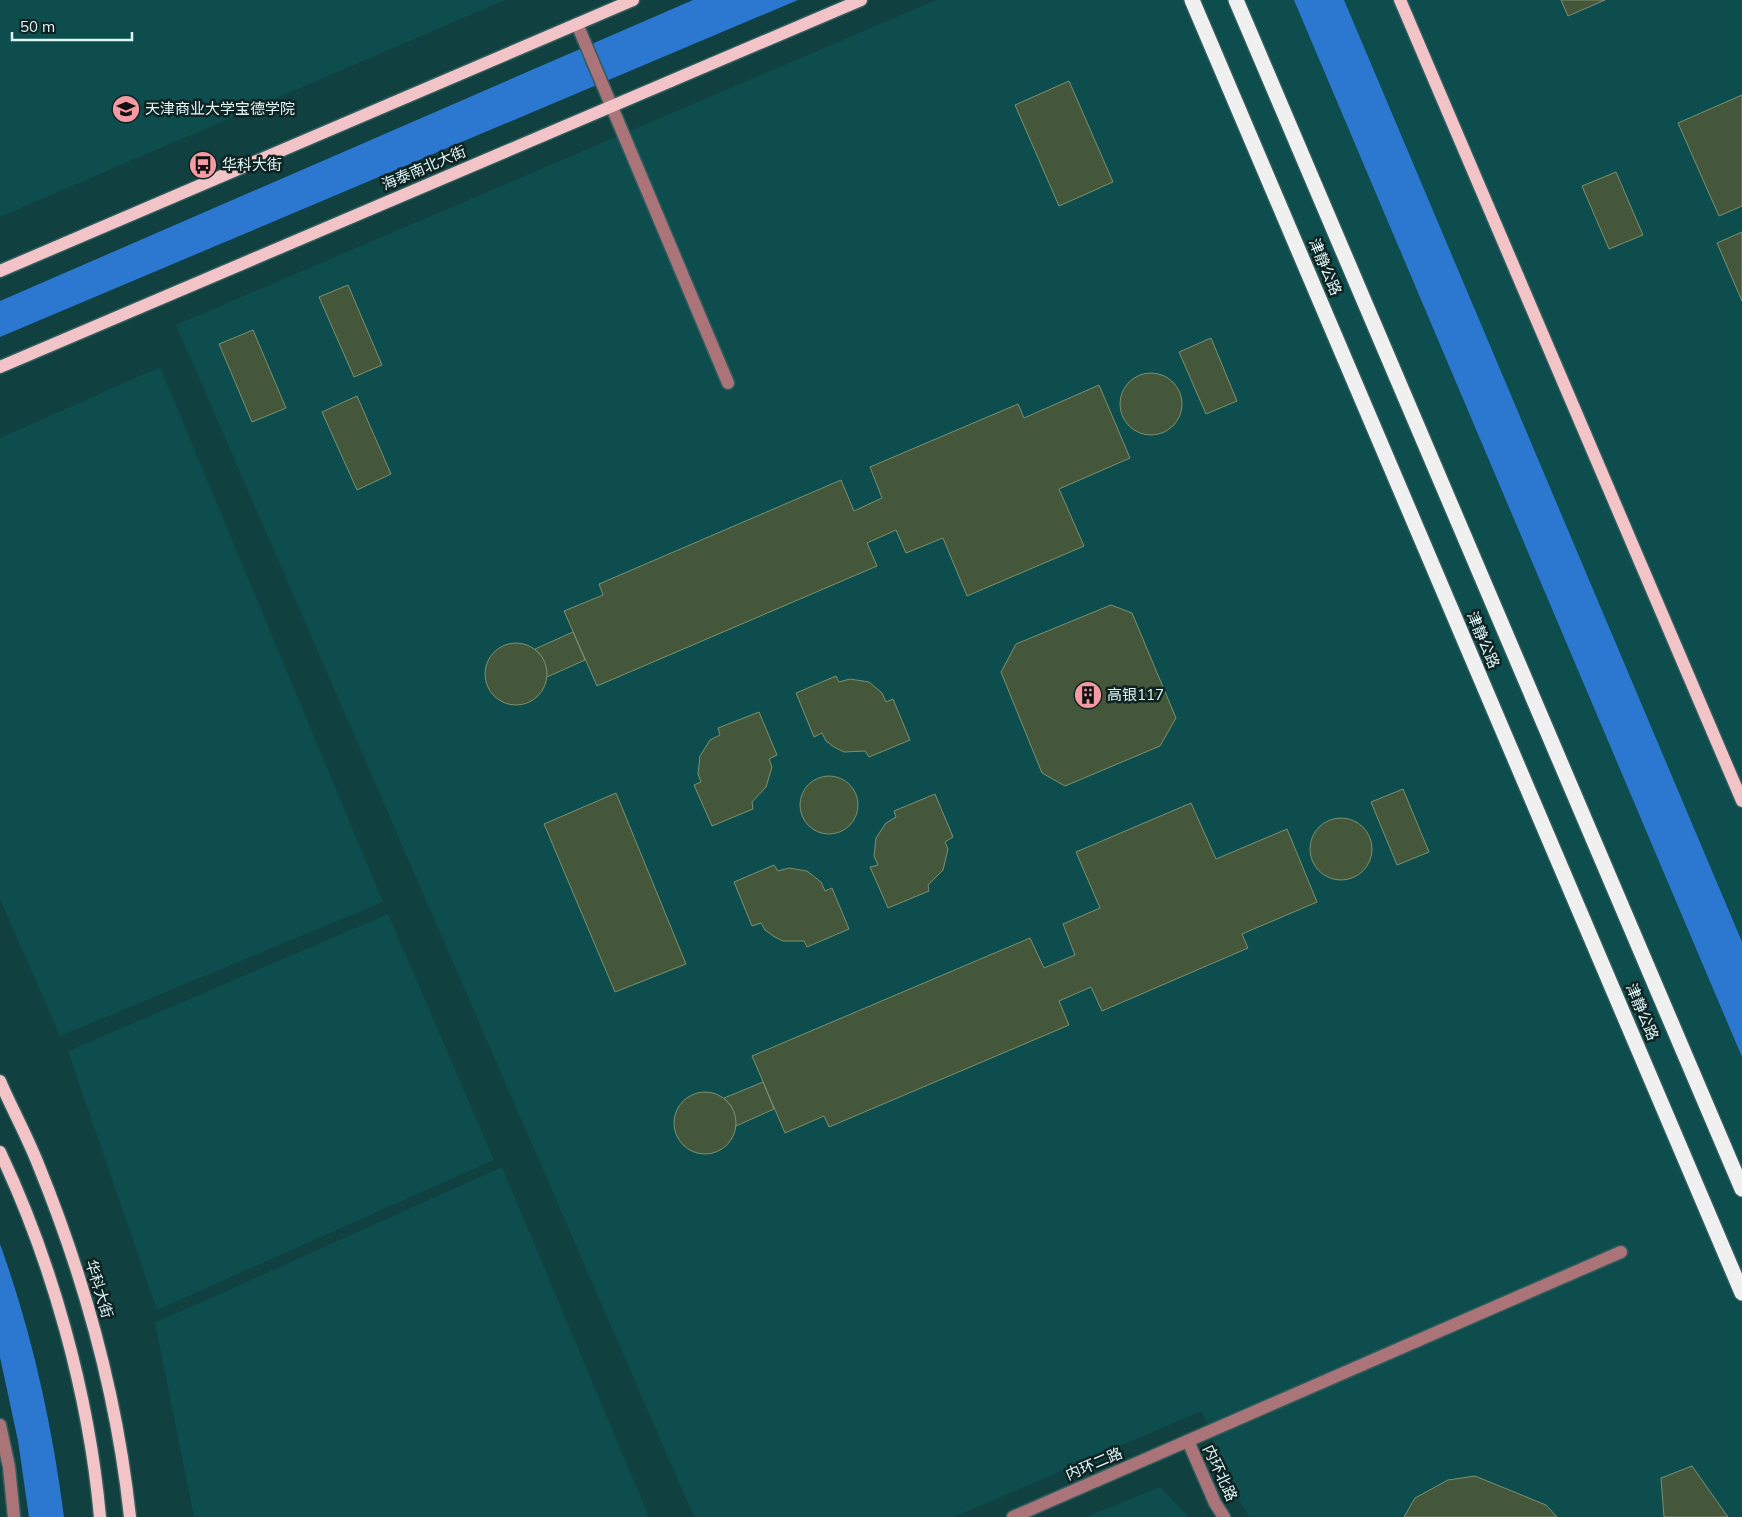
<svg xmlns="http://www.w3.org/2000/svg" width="1742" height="1517" viewBox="0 0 1742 1517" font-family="Mulish,'Noto Sans SC',sans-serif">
<rect width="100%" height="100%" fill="#104040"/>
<g fill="#0d4d4d">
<polygon points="0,0 505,0 0,217"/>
<polygon points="936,0 1742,0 1742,1517 1249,1517 1226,1478 1202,1411 954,1517 694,1517 176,325"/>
<polygon points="160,367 383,902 60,1036 0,899 0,438"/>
<polygon points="388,914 494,1160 157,1310 68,1051"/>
<polygon points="502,1167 649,1517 194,1517 155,1323"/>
<polygon points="1160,1487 1189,1517 1086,1517"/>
</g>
<g fill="#2c78d1">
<polygon points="693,0 798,0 0,337 0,301"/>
<polygon points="1294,0 1344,0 1742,942 1742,1057"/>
<path d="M0 1244C32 1333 52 1424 64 1517H29L18 1441 0 1357Z"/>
</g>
<g fill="#44573a" stroke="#7c9071">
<polygon points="1561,0 1605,0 1568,16"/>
<polygon points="1069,81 1113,182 1059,206 1015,105"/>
<polygon points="1742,95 1742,206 1719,216 1678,123"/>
<polygon points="1616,172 1643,235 1609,249 1582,186"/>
<polygon points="1742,232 1742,301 1717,243"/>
<polygon points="348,285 382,365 354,377 319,297"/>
<polygon points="253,330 286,408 252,422 219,344"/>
<polygon points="1211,338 1237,401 1206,414 1179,352"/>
<circle cx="1151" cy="404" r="31"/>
<polygon points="1099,385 1130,458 1059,489 1084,546 967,596 943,538 906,553 896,530 867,543 877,566 597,686 564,611 603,595 599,584 841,480 854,511 882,498 870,467 1018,404 1024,418"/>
<polygon points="357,396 391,474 357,490 322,412"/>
<polygon points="1111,605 1132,613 1176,718 1160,746 1065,786 1042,773 1001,672 1016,644"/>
<polygon points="573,632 585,660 547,677 542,657 535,649"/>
<circle cx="516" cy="674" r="31"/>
<polygon points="836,676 839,682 850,679 869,682 882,693 886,702 893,699 910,740 869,757 865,751 844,752 834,747 826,741 822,733 814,737 796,693"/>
<polygon points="759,712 777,755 769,759 772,767 766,787 752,802 753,809 712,826 694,785 701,782 698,774 700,756 710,740 720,735 718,728"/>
<circle cx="829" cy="805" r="29"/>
<polygon points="1403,789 1429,852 1397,865 1371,802"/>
<polygon points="616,793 686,964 615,992 544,824"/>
<polygon points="935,794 953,837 945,842 948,849 943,870 928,885 929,891 888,908 870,867 878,865 874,856 876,838 886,823 896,817 894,811"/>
<polygon points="1191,803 1216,859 1287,829 1317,902 1242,934 1248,948 1102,1011 1091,987 1059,1001 1069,1025 829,1127 824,1116 785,1133 752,1056 1030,938 1044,968 1075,955 1063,924 1100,908 1076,852"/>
<circle cx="1341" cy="849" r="31"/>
<polygon points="774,865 778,871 789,868 807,871 821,882 825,891 832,888 849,929 807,947 804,941 783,941 773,936 765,930 761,923 752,926 734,882"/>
<polygon points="763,1082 774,1109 736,1126 731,1106 724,1098"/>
<circle cx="705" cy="1123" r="31"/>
<polygon points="1692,1466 1728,1517 1664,1517 1661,1478"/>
<polygon points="1475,1476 1546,1505 1557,1517 1404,1517 1415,1498 1448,1480"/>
</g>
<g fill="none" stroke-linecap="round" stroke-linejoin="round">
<defs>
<g id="minor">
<polyline points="577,24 728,383"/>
<polyline points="0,1425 9,1467 14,1517"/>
<polyline points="1188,1441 1215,1503 1224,1517"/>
<polyline points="1013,1517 1621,1252"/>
</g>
<g id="major">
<polyline points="1400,0 1742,801"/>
<polyline points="0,271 633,0"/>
<polyline points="0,367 861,0"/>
<path d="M0 1081C12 1109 27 1136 38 1164 84 1277 117 1395 130 1517"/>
<path d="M0 1152C52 1262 89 1395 100 1517"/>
</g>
<g id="highway">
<polyline points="1192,0 1742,1293"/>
<polyline points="1236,0 1742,1189"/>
</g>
</defs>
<use href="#minor" stroke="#315d5d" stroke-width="15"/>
<use href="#major" stroke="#315d5d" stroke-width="15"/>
<use href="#highway" stroke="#315d5d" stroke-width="18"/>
<use href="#minor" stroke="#ab7478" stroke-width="12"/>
<use href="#major" stroke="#f2c4c7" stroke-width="12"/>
<use href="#highway" stroke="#f0f0f0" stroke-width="15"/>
</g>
<defs>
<symbol id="university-disc" viewBox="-11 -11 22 22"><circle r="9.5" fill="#f49aa2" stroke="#102323"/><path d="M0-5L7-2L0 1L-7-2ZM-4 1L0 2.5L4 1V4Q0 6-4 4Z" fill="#111"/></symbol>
<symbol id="bus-disc" viewBox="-11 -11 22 22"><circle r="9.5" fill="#f49aa2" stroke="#102323"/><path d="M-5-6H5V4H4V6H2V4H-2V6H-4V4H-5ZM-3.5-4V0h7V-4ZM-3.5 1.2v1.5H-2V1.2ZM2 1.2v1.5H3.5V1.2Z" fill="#111"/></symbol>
<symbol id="building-disc" viewBox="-11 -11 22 22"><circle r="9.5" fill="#f49aa2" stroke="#102323"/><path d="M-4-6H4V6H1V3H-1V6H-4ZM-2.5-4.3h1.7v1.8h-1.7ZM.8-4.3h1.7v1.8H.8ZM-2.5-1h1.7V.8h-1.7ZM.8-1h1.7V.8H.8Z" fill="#111"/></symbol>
</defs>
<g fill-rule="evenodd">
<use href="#university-disc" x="110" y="93" width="32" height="32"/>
<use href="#bus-disc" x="187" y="149" width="32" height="32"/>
<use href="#building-disc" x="1072" y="679" width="32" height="32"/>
</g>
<g text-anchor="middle" stroke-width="5" stroke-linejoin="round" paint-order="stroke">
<g font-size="15" fill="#def6f6" stroke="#102323" text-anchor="start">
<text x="145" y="114">天津商业大学宝德学院</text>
<text x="222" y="170">华科大街</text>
<text x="1107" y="700">高银117</text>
</g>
<g font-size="15" fill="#def6f6" stroke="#102323">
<text transform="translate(424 168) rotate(-23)" y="5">海泰南北大街</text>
<text transform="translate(1325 267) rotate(67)" y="5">津静公路</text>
<text transform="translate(1483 640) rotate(67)" y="5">津静公路</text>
<text transform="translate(1642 1012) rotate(67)" y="5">津静公路</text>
<text transform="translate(99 1289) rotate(73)" y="5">华科大街</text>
<text transform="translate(1094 1464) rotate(-23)" y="5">内环二路</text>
<text transform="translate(1220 1473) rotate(65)" y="5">内环北路</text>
</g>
</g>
<path d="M12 32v8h120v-8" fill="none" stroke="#def6f6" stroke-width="2.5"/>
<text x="20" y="32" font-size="15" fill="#def6f6" stroke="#102323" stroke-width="4" paint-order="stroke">50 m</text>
</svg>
